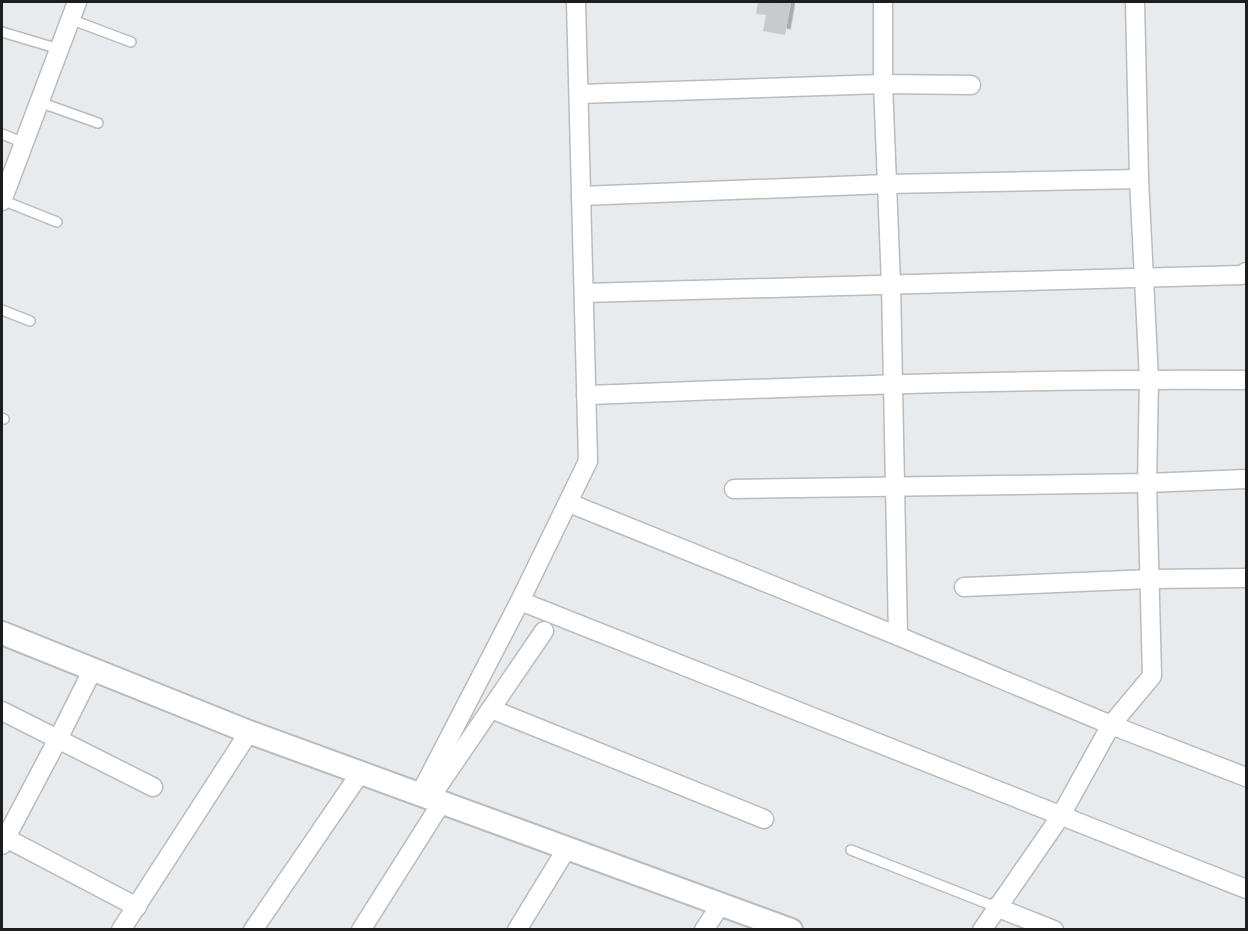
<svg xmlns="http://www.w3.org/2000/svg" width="1248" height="931" viewBox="0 0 1248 931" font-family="Karla,sans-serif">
<defs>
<filter id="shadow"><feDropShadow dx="5.5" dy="-5.5" stdDeviation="0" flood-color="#0004"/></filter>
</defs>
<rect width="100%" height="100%" fill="#e7ebee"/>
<polygon fill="#c7cbce" filter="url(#shadow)" points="758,2 772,4 773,2 791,2 785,35 763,31 766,15 756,14"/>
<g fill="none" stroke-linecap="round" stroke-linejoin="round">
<defs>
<g id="service">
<polyline points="70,19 131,42"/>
<polyline points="2,32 59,49"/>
<polyline points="39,102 98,123"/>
<polyline points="2,134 24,143"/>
<polyline points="2,200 57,222"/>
<polyline points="2,310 30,321"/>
<polyline points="2,418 4,419"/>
<polyline points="851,850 996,907"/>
</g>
<g id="minor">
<polyline points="883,2 883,84 891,284 898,636"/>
<polyline points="579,94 883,84 971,85"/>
<polyline points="581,196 887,184 1139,179"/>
<polyline points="2,201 77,2"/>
<polyline points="584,293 1242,275 1246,272"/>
<path d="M586 395C806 387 1026 378 1246 380"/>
<polyline points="734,489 1147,483 1246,479"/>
<polyline points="569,503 898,636 1111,725 1246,777"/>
<polyline points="964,587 1150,579 1246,578"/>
<polyline points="520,601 1246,889"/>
<polyline points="491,709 764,819"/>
<polyline points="2,711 153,787"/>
<polyline points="420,794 520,601 588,461 576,2"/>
<polyline points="430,798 544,631"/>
<polyline points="2,836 137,907"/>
<polyline points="2,845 58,739 93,669"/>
<polyline points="996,907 1054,930"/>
<polyline points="121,930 249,732"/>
<polyline points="253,930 361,772"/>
<polyline points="361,930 442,802"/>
<polyline points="517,930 567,848"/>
<polyline points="704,930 721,904"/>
<polyline points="982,930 1060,817 1111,725 1152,676 1147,483 1149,379 1139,179 1135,2"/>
</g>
<polyline id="tertiary" points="2,633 249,732 791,930"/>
</defs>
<use href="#service" stroke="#b8bcbf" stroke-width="12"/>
<use href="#minor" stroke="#b8bcbf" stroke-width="21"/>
<use href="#tertiary" stroke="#b8bcbf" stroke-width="26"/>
<use href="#service" stroke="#fff" stroke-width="9"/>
<use href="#minor" stroke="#fff" stroke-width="18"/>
<use href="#tertiary" stroke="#fff" stroke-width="22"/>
</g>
<rect width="1248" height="931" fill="none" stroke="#1b1d1e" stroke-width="6"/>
</svg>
